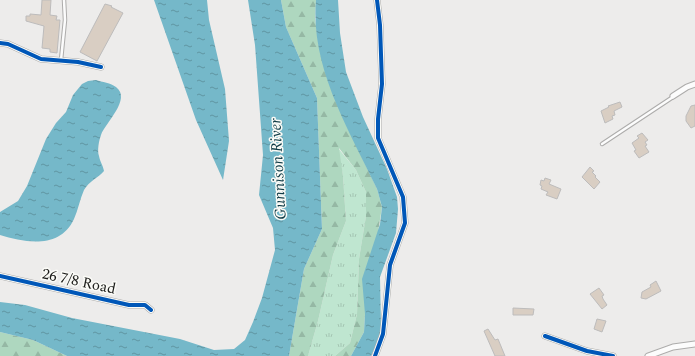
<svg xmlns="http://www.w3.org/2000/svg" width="695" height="356" viewBox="0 0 695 356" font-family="Spectral,serif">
<defs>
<pattern id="grass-tufts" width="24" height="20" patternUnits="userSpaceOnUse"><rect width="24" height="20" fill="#bfe6d0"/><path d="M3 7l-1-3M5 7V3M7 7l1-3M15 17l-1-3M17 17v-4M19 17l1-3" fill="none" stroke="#a4c5b2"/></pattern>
<pattern id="forest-firs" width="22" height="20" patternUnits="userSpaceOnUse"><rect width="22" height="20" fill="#aed7bf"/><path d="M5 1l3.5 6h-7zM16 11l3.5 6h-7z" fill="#95b8a4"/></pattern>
<pattern id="water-ripples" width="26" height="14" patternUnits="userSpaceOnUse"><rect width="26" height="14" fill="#75b8c9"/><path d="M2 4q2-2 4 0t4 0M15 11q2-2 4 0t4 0" fill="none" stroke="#5f95a2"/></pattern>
</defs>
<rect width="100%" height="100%" fill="#edeceb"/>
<polygon fill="url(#grass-tufts)" points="338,148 356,170 366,192 366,216 359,259 357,314 350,343 335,356 308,356 318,321 333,255 346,221 343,176"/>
<g fill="url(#forest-firs)">
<polygon points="281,0 316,0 315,18 319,47 341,113 377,189 382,207 365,314 364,332 351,356 335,356 350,343 357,314 359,259 366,216 366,192 356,170 339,148 343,176 346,221 333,255 318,321 308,356 289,356 304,269 322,229 317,98 286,27"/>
<polygon points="0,332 33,340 67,356 0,356"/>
</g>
<g fill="url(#water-ripples)">
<polygon points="154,0 207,0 209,20 225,89 229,141 223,180 196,120"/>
<polygon points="248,0 281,0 286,27 317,98 322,229 304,269 289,356 67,356 33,340 0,332 0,302 25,305 72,318 180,339 214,350 234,349 245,340 253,322 262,298 275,250 273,228 259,195 263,155 255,45"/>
<path d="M316 0H338L340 33 346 72 363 117 387 169 397 197 398 209 396 233 380 277 381 326 379 340 371 356H351L364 332 365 314 362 279 380 224 382 207 377 189C349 130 310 67 316 0Z"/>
<path d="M96 80C102 82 111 83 116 87 132 99 105 123 101 135 99 140 97 151 99 156 100 162 103 165 104 171 98 178 89 181 84 190 80 199 78 210 74 219 60 249 26 243 0 235V212L18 201 27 186 46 139 56 123 66 112 73 95 82 84 88 81Z"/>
</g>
<g fill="#d9cec3" stroke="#bdbcbc">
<polygon points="42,0 51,0 50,15 57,16 56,20 60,20 57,53 50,52 50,49 42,48 44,26 26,21 26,16 30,16 30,14 41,15"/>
<polygon points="105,4 112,6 111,7 123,13 97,61 80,52"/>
<polygon points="620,102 622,107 614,111 615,115 612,116 613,119 605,123 601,111 609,107 608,106"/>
<polygon points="695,105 695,126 691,128 686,121 686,116 691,106"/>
<polygon points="642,133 648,140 645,142 647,145 645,146 649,152 639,158 634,151 636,150 632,143 639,138 637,136"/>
<polygon points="590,167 594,171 592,172 596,176 595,177 600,182 594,189 582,177"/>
<polygon points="545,178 551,180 549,184 561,189 557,199 546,195 548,192 541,189 542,186 540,185 541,180 544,181"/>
<polygon points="656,281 661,291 646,299 641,298 642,292 651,287 650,285"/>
<polygon points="599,288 604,295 602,296 603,299 607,305 602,309 590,294"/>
<polygon points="513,308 534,309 533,315 513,315"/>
<polygon points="597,319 606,321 602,332 594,329"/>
<polygon points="488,329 495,340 498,339 505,356 495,356 484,331"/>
</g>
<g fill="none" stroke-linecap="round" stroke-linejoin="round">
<defs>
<g id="lane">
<polyline points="61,60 65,20 64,0"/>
<polyline points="602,144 673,97"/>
</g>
<g id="street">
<polyline points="0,43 8,44 41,59 78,62 101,67"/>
<polyline points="673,96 687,87 695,84"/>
<polyline points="0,276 129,305 145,305 151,310"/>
<polyline points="545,336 587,351 613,356"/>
<polyline points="375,356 383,334 390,265 405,223 403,197 378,138 378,119 382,84 380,25 377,0"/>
<polyline points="648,356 673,347 695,344"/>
</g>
</defs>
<use href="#lane" stroke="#adacab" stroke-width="4.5"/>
<use href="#street" stroke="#adacab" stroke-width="7"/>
<use href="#lane" stroke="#fcfcfc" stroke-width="2.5"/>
<use href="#street" stroke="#fcfcfc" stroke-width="5"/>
<defs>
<g id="cycleway">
<polyline points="0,43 8,44 41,59 78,62 101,67"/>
<polyline points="0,276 129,305 145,305 151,310"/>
<polyline points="545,336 587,351 613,356"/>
<polyline points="375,356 383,334 390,265 405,223 403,197 378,138 378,119 382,84 380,25 377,0"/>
</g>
</defs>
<use href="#cycleway" stroke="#fbfbf7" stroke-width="6"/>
<use href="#cycleway" stroke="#0057b8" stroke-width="4"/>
</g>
<g text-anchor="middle" stroke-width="3" stroke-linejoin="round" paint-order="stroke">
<g font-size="15" fill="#1c1c1a" stroke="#fbfbf7">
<text transform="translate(79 281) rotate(12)" y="5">26 7/8 Road</text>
</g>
<g font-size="16" font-style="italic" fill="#103c47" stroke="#fbfbf7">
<text transform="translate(277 169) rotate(-93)" y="6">Gunnison River</text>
</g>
</g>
</svg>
